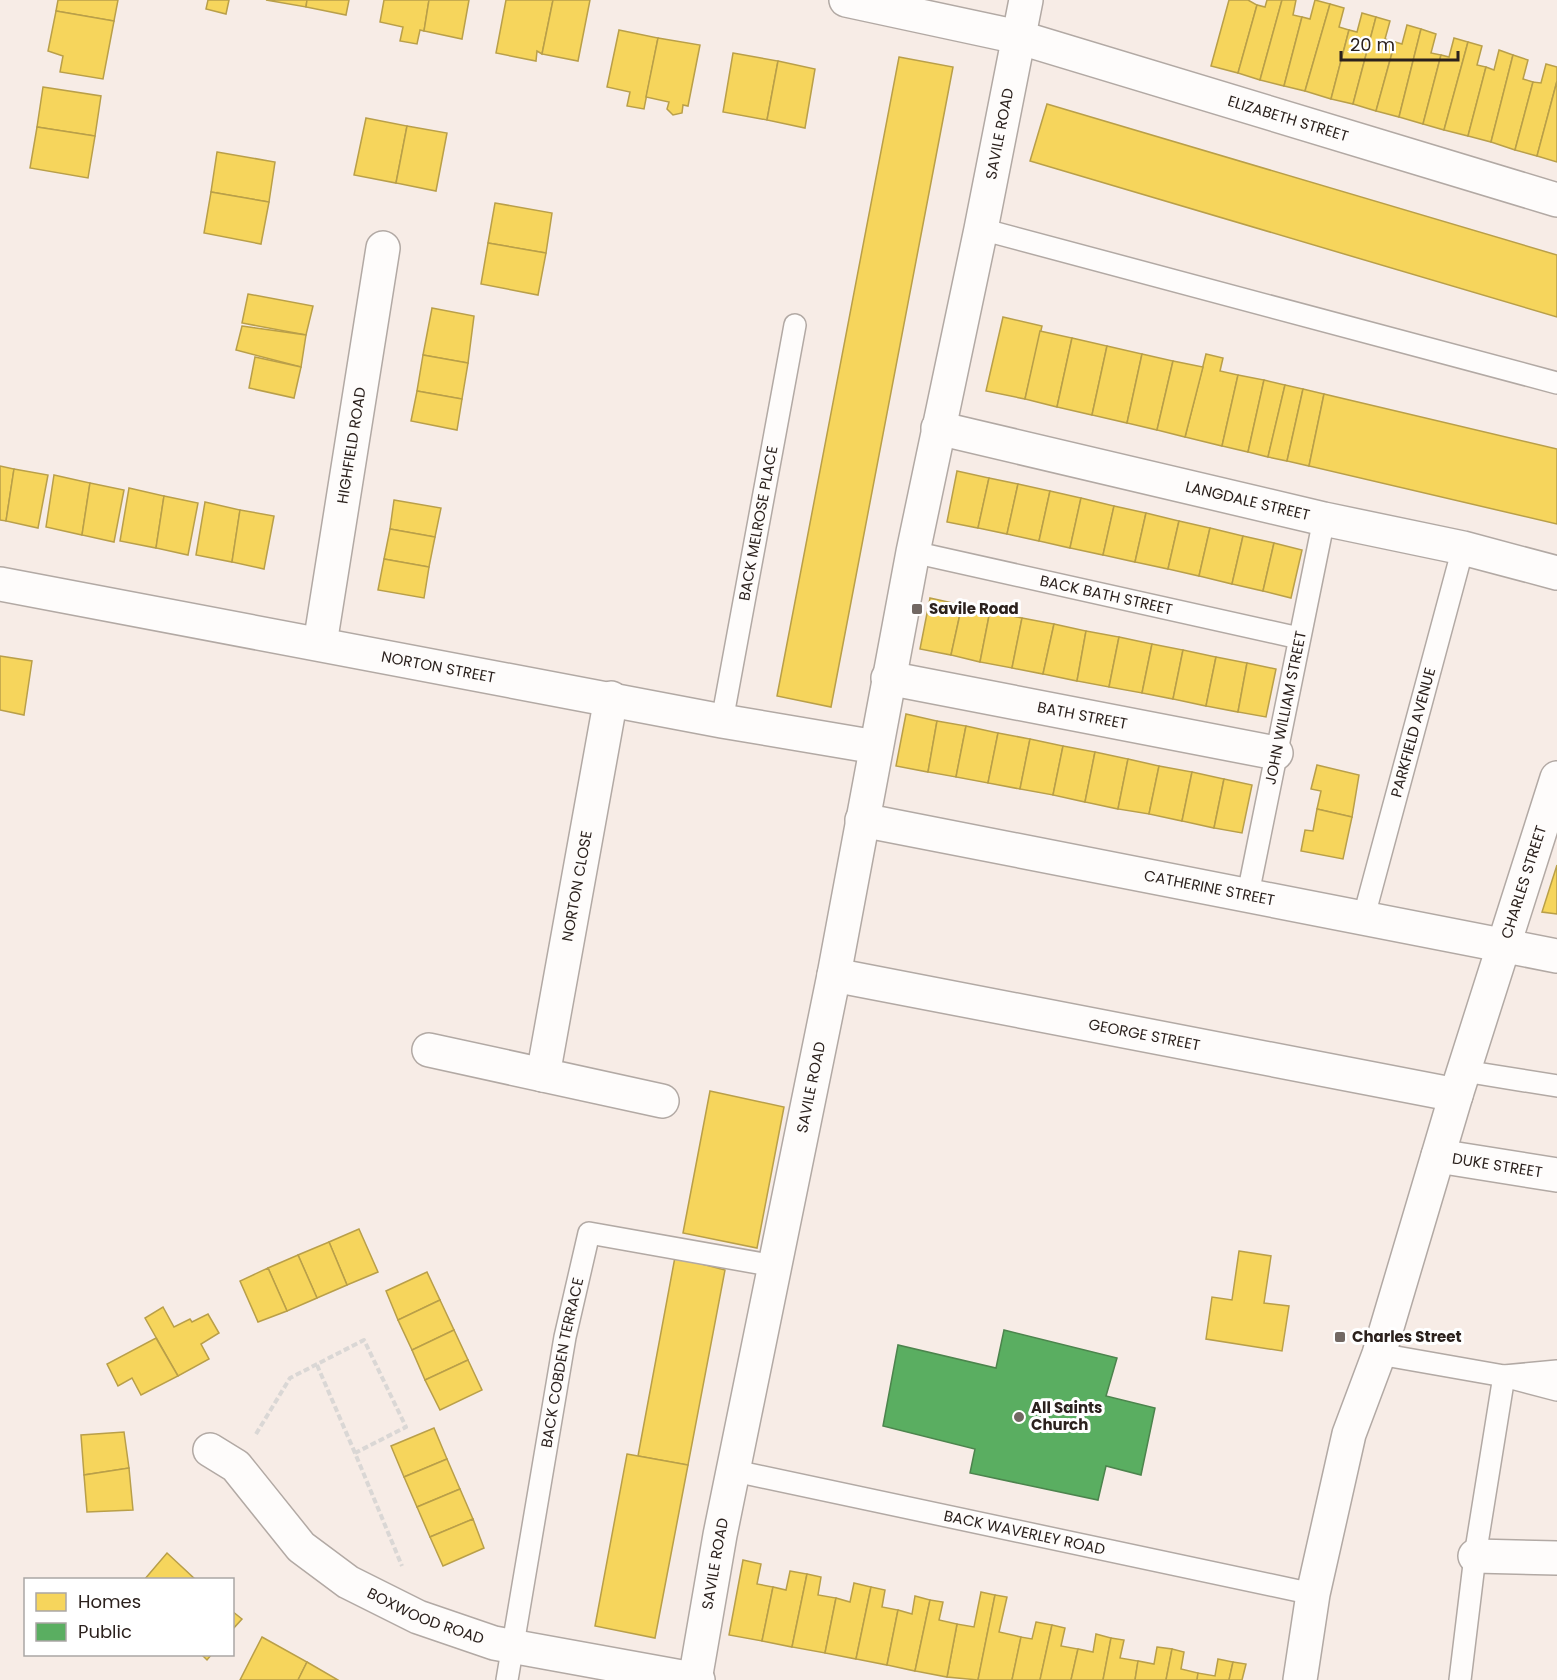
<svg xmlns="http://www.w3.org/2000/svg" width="1557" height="1680" viewBox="0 0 1557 1680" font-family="Poppins,sans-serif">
<rect width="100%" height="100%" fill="#f7ece6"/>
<g fill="#f6d55c" stroke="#b99f49" stroke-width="1.5">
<polygon points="58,0 118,0 114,21 56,11"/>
<polygon points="208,0 229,0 226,14 206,9"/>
<polygon points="266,0 307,0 306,7"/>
<polygon points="307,0 349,0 346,15 306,7"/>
<polygon points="384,0 429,0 424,31 420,30 417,44 400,41 403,27 380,22"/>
<polygon points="429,0 469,0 462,39 424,31"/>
<polygon points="506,0 553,0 542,54 537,51 536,61 496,53"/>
<polygon points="553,0 590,0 578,61 542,54"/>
<polygon points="1229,0 1248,0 1257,5 1238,73 1211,66"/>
<polygon points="1267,0 1282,0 1260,80 1238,73 1257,5 1265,7"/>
<polygon points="1282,0 1296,0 1293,15 1302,17 1284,86 1260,80"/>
<polygon points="1315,0 1330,4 1305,91 1284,86 1302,17 1310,19"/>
<polygon points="1330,4 1344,8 1339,27 1349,30 1331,99 1305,91"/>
<polygon points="56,11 114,21 103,79 60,72 63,56 48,51"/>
<polygon points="1362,13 1376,17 1353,104 1331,99 1349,30 1357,32"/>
<polygon points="1376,17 1390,21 1385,39 1395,42 1376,111 1353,104"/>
<polygon points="1407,25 1421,29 1399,117 1376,111 1395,42 1402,44"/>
<polygon points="1421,29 1436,34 1431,53 1441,55 1423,124 1399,117"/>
<polygon points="619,30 658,38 644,109 627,106 630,92 607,87"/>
<polygon points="658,38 700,45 688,106 683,105 682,113 673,115 667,109 669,102 646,97"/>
<polygon points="1454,38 1468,42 1444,130 1423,124 1441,55 1449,57"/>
<polygon points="1468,42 1482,46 1477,65 1486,67 1468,136 1444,130"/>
<polygon points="1499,50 1513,55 1491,142 1468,136 1486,67 1494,70"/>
<polygon points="733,53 778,61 767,120 723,112"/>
<polygon points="1513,55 1528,60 1523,79 1533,82 1515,150 1491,142"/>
<polygon points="899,57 953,67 831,707 777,696"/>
<polygon points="778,61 815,69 805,128 767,120"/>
<polygon points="1546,64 1557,67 1557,81 1537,156 1515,150 1533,82 1541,83"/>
<polygon points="1557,81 1557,162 1537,156"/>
<polygon points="43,87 101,96 95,136 37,127"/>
<polygon points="1047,104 1557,255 1557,317 1030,161"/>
<polygon points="366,118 407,126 396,183 354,175"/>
<polygon points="407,126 447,133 436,191 396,183"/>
<polygon points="37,127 95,136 88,178 30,168"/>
<polygon points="217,152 275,162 269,202 211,192"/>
<polygon points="211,192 269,202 261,244 204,233"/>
<polygon points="495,203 552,213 546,253 488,243"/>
<polygon points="488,243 546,253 538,295 481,284"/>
<polygon points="248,294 313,306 306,335 242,323"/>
<polygon points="432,308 474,316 468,363 423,355"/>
<polygon points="1003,317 1042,326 1025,399 986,391"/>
<polygon points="242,326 306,335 301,367 236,350"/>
<polygon points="1040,331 1072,338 1057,407 1025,399"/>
<polygon points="1072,338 1107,346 1092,415 1057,407"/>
<polygon points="1107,346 1142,354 1127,423 1092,415"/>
<polygon points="1142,354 1173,361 1157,430 1127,423"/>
<polygon points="1206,354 1223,358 1220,371 1238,375 1222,446 1185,437"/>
<polygon points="423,355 468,363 462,399 417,391"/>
<polygon points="255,357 301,367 294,398 249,388"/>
<polygon points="1173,361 1203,367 1185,437 1157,430"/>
<polygon points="1238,375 1264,380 1248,452 1222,446"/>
<polygon points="1264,380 1285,385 1268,457 1248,452"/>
<polygon points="1285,385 1303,389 1287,461 1268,457"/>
<polygon points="1303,389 1324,394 1309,466 1287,461"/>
<polygon points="417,391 462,399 457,430 411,421"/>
<polygon points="1324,394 1557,449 1557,524 1309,466"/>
<polygon points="0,466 14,469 6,521 0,520"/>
<polygon points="14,469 48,475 38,528 6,521"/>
<polygon points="957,471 989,478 978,528 947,522"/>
<polygon points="54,475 90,483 82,535 46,527"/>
<polygon points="989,478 1018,484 1007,534 978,528"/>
<polygon points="90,483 124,490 114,542 82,535"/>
<polygon points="1018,484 1050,491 1039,541 1007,534"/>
<polygon points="129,488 164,496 156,548 120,541"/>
<polygon points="1050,491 1081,498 1070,548 1039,541"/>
<polygon points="164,496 198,503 188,555 156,548"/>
<polygon points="1081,498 1114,506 1103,555 1070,548"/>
<polygon points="394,500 441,508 435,537 390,529"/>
<polygon points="205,502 240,510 232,562 196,555"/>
<polygon points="1114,506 1146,513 1135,562 1103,555"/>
<polygon points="240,510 274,516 264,569 232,562"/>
<polygon points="1146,513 1179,521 1168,569 1135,562"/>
<polygon points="1179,521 1210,528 1199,576 1168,569"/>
<polygon points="1210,528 1243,536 1232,584 1199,576"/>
<polygon points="390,529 435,537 429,567 384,559"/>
<polygon points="1243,536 1274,543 1263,591 1232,584"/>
<polygon points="1274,543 1302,550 1291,598 1263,591"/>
<polygon points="384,559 429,567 424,598 378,590"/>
<polygon points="930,598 962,605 951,655 920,649"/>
<polygon points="962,605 990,611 980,662 951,655"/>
<polygon points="990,611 1022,618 1012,668 980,662"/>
<polygon points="1022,618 1054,624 1043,674 1012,668"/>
<polygon points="1054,624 1086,631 1077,681 1043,674"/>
<polygon points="1086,631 1119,637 1109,687 1077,681"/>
<polygon points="1119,637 1152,644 1142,693 1109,687"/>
<polygon points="1152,644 1183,650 1173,699 1142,693"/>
<polygon points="1183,650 1216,657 1206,706 1173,699"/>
<polygon points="0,656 32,661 24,715 0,710"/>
<polygon points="1216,657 1247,663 1238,712 1206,706"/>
<polygon points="1247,663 1276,669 1266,717 1238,712"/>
<polygon points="906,714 937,721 928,772 896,766"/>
<polygon points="937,721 966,726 956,777 928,772"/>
<polygon points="966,726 998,733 988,783 956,777"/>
<polygon points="998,733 1030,739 1020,789 988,783"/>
<polygon points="1030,739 1063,746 1053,795 1020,789"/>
<polygon points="1063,746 1095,752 1085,802 1053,795"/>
<polygon points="1095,752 1128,759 1118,809 1085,802"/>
<polygon points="1128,759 1159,766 1149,814 1118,809"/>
<polygon points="1317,765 1359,775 1352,817 1317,809 1321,791 1311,789"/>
<polygon points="1159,766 1192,772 1182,821 1149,814"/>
<polygon points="1192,772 1224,779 1214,828 1182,821"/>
<polygon points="1224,779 1252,785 1242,833 1214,828"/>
<polygon points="1317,809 1352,817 1343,859 1301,851 1305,830 1313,831"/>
<polygon points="1557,865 1557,914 1542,912"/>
<polygon points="710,1091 784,1107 757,1248 683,1233"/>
<polygon points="359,1229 378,1272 347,1285 329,1242"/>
<polygon points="329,1242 347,1285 317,1298 298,1255"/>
<polygon points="1239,1251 1271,1256 1264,1303 1289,1306 1282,1351 1206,1339 1212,1297 1232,1300"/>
<polygon points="298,1255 317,1298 287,1311 268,1268"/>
<polygon points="675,1257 725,1270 688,1465 638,1456"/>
<polygon points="268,1268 287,1311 258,1322 240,1281"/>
<polygon points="427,1272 440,1300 398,1320 386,1291"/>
<polygon points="440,1300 454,1330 412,1350 398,1320"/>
<polygon points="163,1307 174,1327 190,1319 192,1322 208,1314 219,1333 201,1344 209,1359 178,1376 145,1318"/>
<polygon points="454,1330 468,1360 425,1380 412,1350"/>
<polygon points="156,1338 178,1376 141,1395 132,1378 118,1386 107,1364"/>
<polygon points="468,1360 482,1390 440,1410 425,1380"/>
<polygon points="434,1428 447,1459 404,1477 391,1446"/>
<polygon points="124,1432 129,1468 84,1475 81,1435"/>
<polygon points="627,1454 688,1465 655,1638 595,1626"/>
<polygon points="447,1459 460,1489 417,1507 404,1477"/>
<polygon points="129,1468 133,1510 87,1512 84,1475"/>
<polygon points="460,1489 473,1519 430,1537 417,1507"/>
<polygon points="473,1519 484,1548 443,1566 430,1537"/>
<polygon points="167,1553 196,1580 144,1580"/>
<polygon points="743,1560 761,1564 757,1584 773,1587 762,1641 729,1635"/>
<polygon points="790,1571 807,1574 792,1647 762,1641 773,1587 786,1590"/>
<polygon points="807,1574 821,1577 818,1595 836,1598 825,1653 792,1647"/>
<polygon points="854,1583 871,1587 856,1659 825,1653 836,1598 850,1602"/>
<polygon points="871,1587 885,1590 882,1607 898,1610 887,1665 856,1659"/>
<polygon points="981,1592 995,1595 978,1680 947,1677 957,1624 974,1627"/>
<polygon points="995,1595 1007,1597 999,1632 1021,1637 1012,1680 978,1680"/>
<polygon points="915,1596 930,1600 915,1671 887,1665 898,1610 912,1614"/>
<polygon points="930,1600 943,1602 939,1620 957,1624 947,1677 915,1671"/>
<polygon points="232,1611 242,1619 232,1630"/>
<polygon points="1036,1622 1052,1625 1040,1680 1012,1680 1021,1637 1032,1639"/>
<polygon points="1052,1625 1065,1628 1061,1646 1078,1649 1071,1680 1040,1680"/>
<polygon points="1096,1634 1111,1638 1103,1680 1071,1680 1078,1649 1093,1652"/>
<polygon points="262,1637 307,1662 298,1680 240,1680"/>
<polygon points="1111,1638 1124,1640 1120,1658 1138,1661 1135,1680 1103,1680"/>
<polygon points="1157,1647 1172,1649 1166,1680 1135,1680 1138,1661 1154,1664"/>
<polygon points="1172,1649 1184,1652 1181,1669 1198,1673 1197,1680 1166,1680"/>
<polygon points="201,1654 212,1654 207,1660"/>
<polygon points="1218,1659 1233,1662 1229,1680 1197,1680 1198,1673 1215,1676"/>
<polygon points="307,1662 338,1680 298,1680"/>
<polygon points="1233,1662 1246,1664 1242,1680 1229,1680"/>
</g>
<polygon fill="#5aae61" stroke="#4c844d" stroke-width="1.5" points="1004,1330 1117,1358 1106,1396 1155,1408 1141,1475 1106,1466 1098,1500 970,1473 975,1449 883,1426 898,1345 996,1368"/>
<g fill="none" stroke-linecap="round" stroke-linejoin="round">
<defs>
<g id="lane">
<polyline points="981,229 1557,383"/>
<path id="s1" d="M913 552 1299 638"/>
<path id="s2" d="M722 721 795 325"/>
<path id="s3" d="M1248 894 1324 519"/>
<path id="s4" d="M1364 916 1463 548"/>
<polyline points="1464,1071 1557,1086"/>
<polyline points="1379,1354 1504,1376 1557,1371"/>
<path id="s5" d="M735 1471 1313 1594"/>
<path id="s6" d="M507 1680 565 1337 589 1233 775 1266"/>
<polyline points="1460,1680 1475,1556 1504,1376 1557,1390"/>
</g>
<g id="street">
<path id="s7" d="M846 0 1018 37 1557 200"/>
<path id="s8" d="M938 428 1324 519 1463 548 1557 573"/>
<path id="s9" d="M0 584 722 721 876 747"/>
<path id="s10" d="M320 644 383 248"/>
<path id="s11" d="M888 678 1276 753"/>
<path id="s12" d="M862 820 1557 956"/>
<path id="s13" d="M834 975 1456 1095"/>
<polyline points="429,1050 662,1101"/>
<path id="s14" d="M543 1075 611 698"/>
<path id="s15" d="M1438 1156 1557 1175"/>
<path id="s16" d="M210 1450 236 1466 301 1547 348 1582 418 1617 494 1643 698 1680"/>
<polyline points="1475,1556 1557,1558"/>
<path id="s17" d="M695 1680 720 1535 834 975 913 552 981 229 1026 0"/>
<path id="s18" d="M1300 1680 1313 1594 1349 1434 1379 1354 1456 1095 1557 778"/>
</g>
</defs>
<use href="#lane" stroke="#b2a9a4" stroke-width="24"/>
<use href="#street" stroke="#b2a9a4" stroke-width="36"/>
<g stroke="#dad7d5" stroke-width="4" stroke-dasharray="6 3" stroke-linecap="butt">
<polyline points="317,1365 355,1453"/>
<polyline points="256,1434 290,1378 364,1340 406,1427 355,1453 402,1566"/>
</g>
<use href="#lane" stroke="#fefcfb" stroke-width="21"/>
<use href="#street" stroke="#fefcfb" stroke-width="33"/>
</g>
<g fill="#726863" stroke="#fff" stroke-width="2">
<rect x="911" y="603" width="12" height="12" rx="3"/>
<rect x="1334" y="1331" width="12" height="12" rx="3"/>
<circle cx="1019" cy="1417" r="6"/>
</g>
<g text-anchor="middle" stroke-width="6" stroke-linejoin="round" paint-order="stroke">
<g font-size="15" fill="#2b211d" stroke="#fff">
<text dy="5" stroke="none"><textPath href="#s7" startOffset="458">ELIZABETH STREET</textPath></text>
<text dy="5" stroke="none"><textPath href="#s17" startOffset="1576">SAVILE ROAD</textPath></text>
<text dy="5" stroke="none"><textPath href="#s10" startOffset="201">HIGHFIELD ROAD</textPath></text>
<text dy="5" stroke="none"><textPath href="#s8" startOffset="318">LANGDALE STREET</textPath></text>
<text dy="5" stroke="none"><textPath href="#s2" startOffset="201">BACK MELROSE PLACE</textPath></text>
<text dy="5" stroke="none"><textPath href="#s1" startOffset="198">BACK BATH STREET</textPath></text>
<text dy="5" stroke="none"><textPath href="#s9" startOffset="446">NORTON STREET</textPath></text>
<text dy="5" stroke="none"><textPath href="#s3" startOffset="190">JOHN WILLIAM STREET</textPath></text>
<text dy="5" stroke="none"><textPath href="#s11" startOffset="198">BATH STREET</textPath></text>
<text dy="5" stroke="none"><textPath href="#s4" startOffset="190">PARKFIELD AVENUE</textPath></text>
<text dy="5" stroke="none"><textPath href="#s18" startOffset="830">CHARLES STREET</textPath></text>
<text dy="5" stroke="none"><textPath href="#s14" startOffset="192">NORTON CLOSE</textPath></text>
<text dy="5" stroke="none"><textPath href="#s12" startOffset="354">CATHERINE STREET</textPath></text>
<text dy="5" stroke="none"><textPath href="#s13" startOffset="316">GEORGE STREET</textPath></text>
<text dy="5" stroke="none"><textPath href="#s17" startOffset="604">SAVILE ROAD</textPath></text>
<text dy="5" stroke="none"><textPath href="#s15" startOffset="60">DUKE STREET</textPath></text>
<text dy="5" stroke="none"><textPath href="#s6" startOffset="322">BACK COBDEN TERRACE</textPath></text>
<text dy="5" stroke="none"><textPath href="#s5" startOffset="296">BACK WAVERLEY ROAD</textPath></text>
<text dy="5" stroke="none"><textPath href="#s17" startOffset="118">SAVILE ROAD</textPath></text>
<text dy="5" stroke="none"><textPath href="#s16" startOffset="278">BOXWOOD ROAD</textPath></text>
</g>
<g font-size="15" font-weight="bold" fill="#2b211d" stroke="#fff" text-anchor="start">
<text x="929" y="614">Savile Road</text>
<text x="1352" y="1342">Charles Street</text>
<text x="1031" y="1413">All Saints<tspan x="1031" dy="17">Church</tspan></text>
</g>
</g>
<rect x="24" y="1578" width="210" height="78" fill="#ffffff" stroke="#aaa6a5" stroke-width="1.5"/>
<rect x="36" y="1593" width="30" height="18" fill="#f6d55c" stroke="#aaa6a5" stroke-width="1.5"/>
<text x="78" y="1608" font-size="18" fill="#2b211d">Homes</text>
<rect x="36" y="1623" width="30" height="18" fill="#5aae61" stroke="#aaa6a5" stroke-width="1.5"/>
<text x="78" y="1638" font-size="18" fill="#2b211d">Public</text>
<path d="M1341 51v9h117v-9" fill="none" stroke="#2b211d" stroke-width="3"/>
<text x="1350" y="51" font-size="18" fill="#2b211d" stroke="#ffffff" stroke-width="4.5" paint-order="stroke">20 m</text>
</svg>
